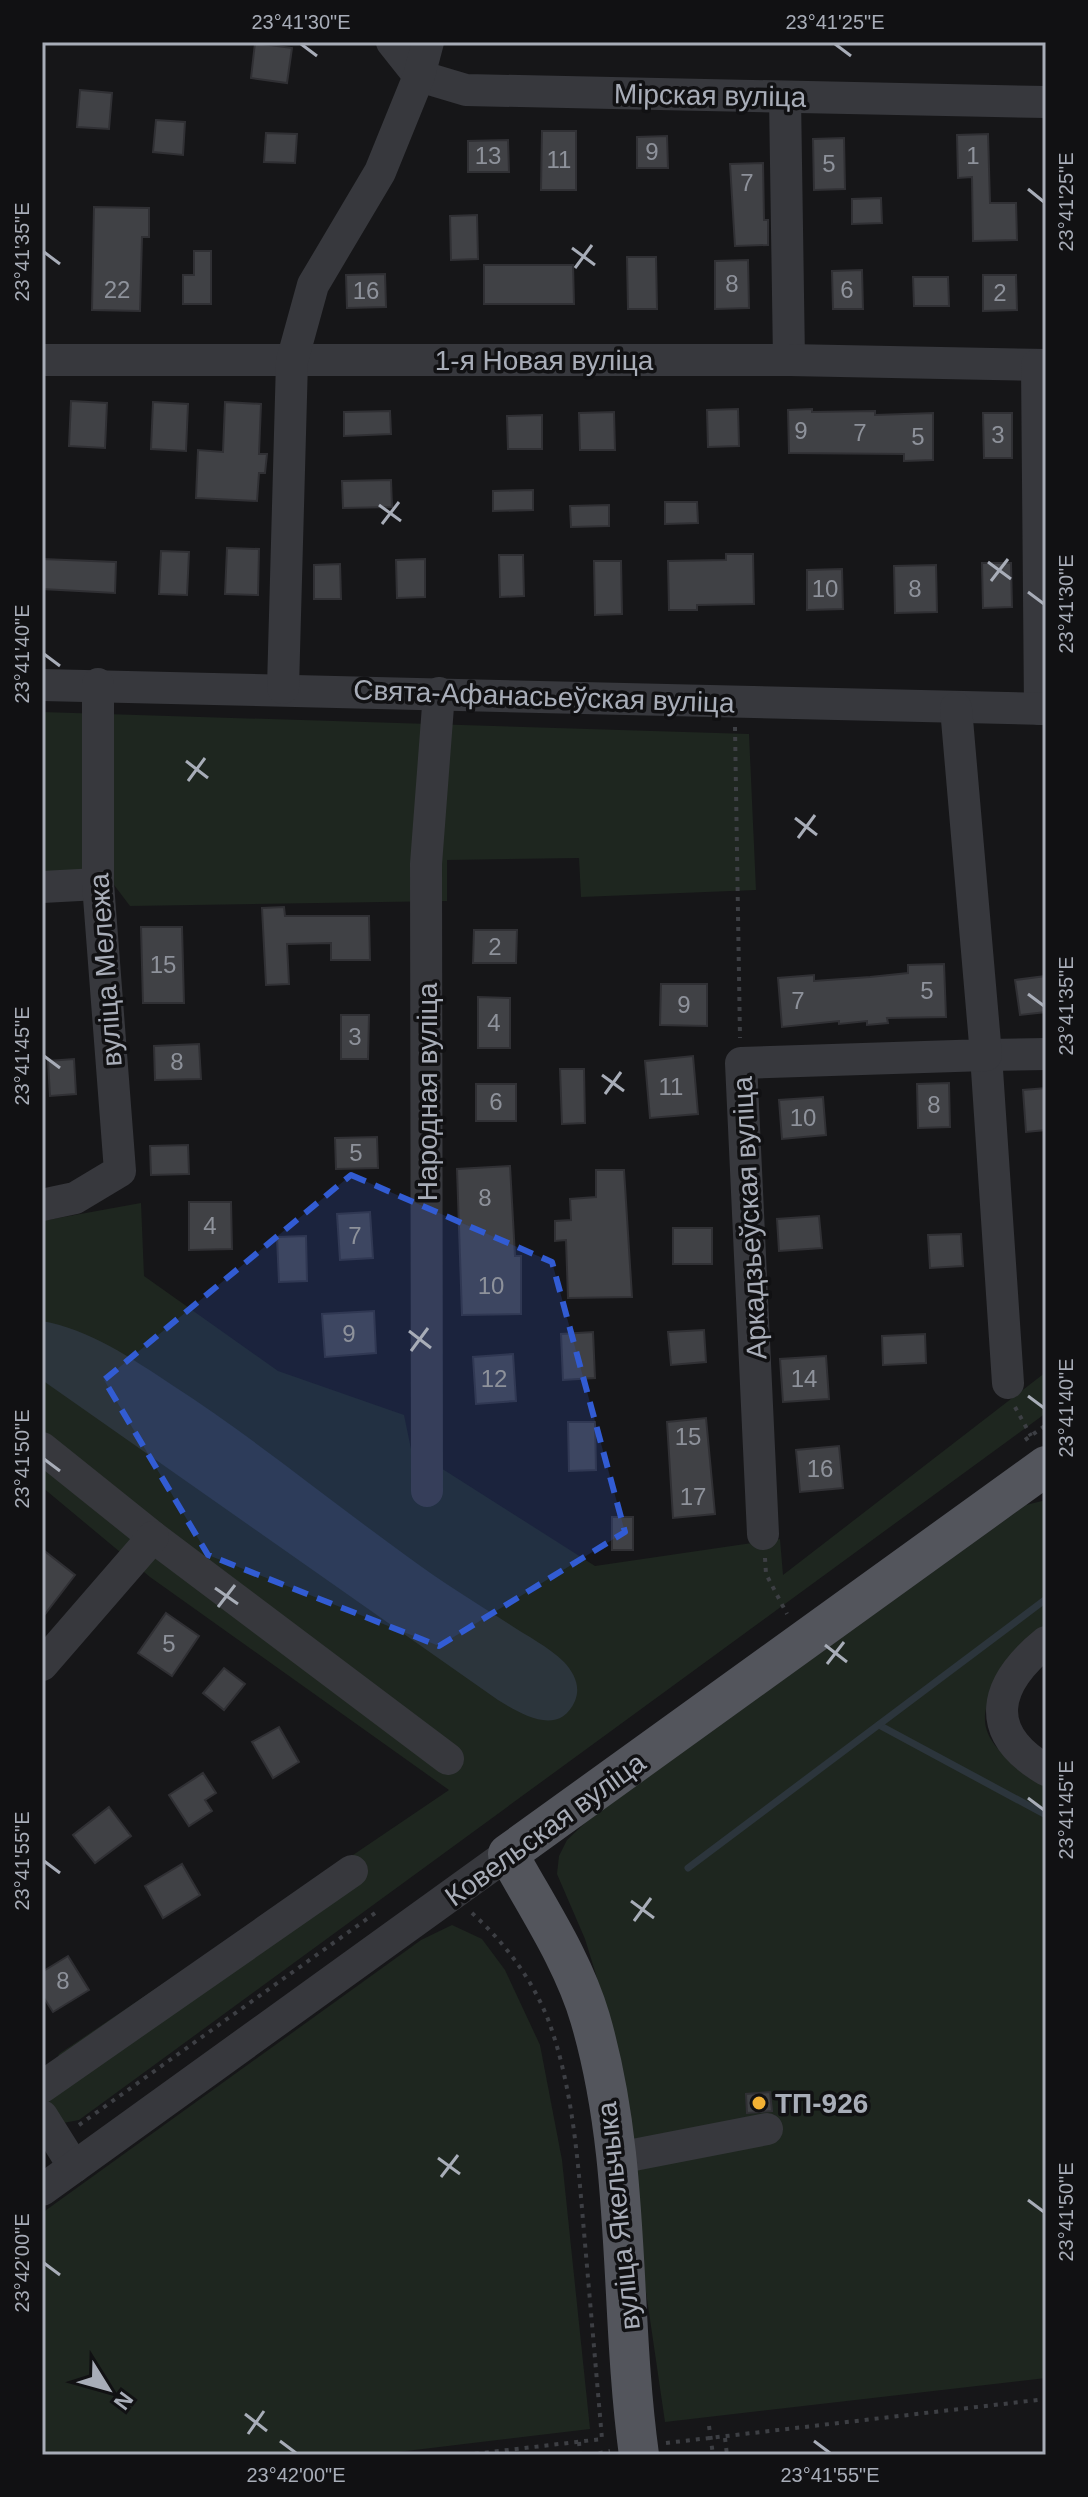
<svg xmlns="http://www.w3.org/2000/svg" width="1088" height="2497" viewBox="0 0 1088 2497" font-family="Helvetica,sans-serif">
<rect width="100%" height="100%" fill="#161618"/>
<g fill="#1e261f">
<polygon points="42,712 749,734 756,890 581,897 579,858 447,860 447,901 130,906 105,873 42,875"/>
<path d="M141 1203 144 1276 278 1371 404 1415 411 1449 595 1566 780 1539 783 1575 1046 1372V1413L79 2120 63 2123C34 2099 47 2084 59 2054L449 1790 150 1577 42 1487V1221Z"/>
<path d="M1046 1500V1627C988 1694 944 1727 1046 1784V2378L665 2422 645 2285 638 2185 605 2004 585 1939 557 1874 559 1856 567 1840 586 1822 1026 1505Z"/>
<polygon points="452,1925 482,1939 505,1970 540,2045 562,2160 590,2429 373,2455 42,2455 42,2213 421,1940"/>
</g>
<path fill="#2c353c" d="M42 1321C89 1329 133 1359 172 1385 254 1438 329 1500 408 1557 440 1581 475 1602 509 1624 527 1636 549 1647 564 1662 574 1673 581 1686 575 1701 559 1737 522 1715 498 1700L42 1380Z"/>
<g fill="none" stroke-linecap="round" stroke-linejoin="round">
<g stroke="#2c353c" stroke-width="7">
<polyline points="879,1725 1046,1815"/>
<polyline points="688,1868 1046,1599"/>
</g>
</g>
<g fill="#404145" stroke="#303034" stroke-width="2">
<polygon points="255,43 292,48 287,83 251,78"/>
<polygon points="80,90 112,93 109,129 77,127"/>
<polygon points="156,120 185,122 183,155 153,152"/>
<polygon points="542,131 576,131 576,190 541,190"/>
<polygon points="266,133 297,134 295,163 264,162"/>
<polygon points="988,134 990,203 1016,203 1017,240 973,241 972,177 958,178 957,135"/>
<polygon points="667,136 668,168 637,168 637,137"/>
<polygon points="844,138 845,189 814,190 813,139"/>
<polygon points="508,140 509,172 468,172 468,141"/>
<polygon points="763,163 764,220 768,220 768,245 735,246 730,164"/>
<polygon points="881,198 882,223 852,224 852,199"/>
<polygon points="94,207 149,208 149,237 142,237 140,311 92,310"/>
<polygon points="477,215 478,259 451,260 450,216"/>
<polygon points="194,251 211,251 211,304 183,304 183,275 194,275"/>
<polygon points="627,257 656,257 657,309 628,309"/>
<polygon points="748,260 749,308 715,309 715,261"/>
<polygon points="484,265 573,265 574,304 484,304"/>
<polygon points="862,270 863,309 833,309 832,271"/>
<polygon points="385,274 386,307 347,308 346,275"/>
<polygon points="983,275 1016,275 1017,310 983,311"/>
<polygon points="913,277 948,277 949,306 914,306"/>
<polygon points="71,401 107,403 105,448 69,446"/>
<polygon points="153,402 188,404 186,451 151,449"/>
<polygon points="225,402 261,404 259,454 267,454 265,473 259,473 257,501 196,498 198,450 223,452"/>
<polygon points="738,409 739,446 708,447 707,410"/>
<polygon points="812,409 812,412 875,411 875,415 933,413 933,460 904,461 904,454 789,453 788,410"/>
<polygon points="390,411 391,434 344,436 344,412"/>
<polygon points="614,412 615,450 580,450 579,413"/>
<polygon points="983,413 1012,413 1012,458 984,458"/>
<polygon points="542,415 542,449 508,449 507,416"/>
<polygon points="391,480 392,507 343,508 342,481"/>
<polygon points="533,490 533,510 493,511 493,491"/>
<polygon points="665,502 697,502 698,523 665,524"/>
<polygon points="609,505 609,526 571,527 570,506"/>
<polygon points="227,548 259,549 258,595 225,594"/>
<polygon points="161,551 189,552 187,595 159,594"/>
<polygon points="726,554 753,554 754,604 697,605 697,610 669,610 668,561 726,560"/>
<polygon points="499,555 523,555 524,596 500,597"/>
<polygon points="42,559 116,562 115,593 42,589"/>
<polygon points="425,559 425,597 397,598 396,560"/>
<polygon points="594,561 621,561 622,614 595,615"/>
<polygon points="982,563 1011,563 1012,607 983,608"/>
<polygon points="340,564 341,599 314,599 314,565"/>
<polygon points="936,565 937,612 895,613 894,566"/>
<polygon points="842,569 843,609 807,610 807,570"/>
<polygon points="284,907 285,916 369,916 370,960 331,960 331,943 287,944 289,984 266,985 262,908"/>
<polygon points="141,927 182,927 184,1003 143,1003"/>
<polygon points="474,930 517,930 516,963 473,963"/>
<polygon points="944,964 946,1017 887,1018 888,1023 867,1025 867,1021 839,1024 839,1021 782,1027 778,978 814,975 814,981 870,977 908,973 908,965"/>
<polygon points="1046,976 1046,1012 1020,1015 1015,980"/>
<polygon points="661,984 707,984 707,1026 660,1025"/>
<polygon points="478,997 510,998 510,1048 478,1048"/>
<polygon points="341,1015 369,1015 368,1059 341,1059"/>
<polygon points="199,1044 201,1079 155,1080 154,1046"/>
<polygon points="693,1056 698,1114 650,1118 645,1061"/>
<polygon points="74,1059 76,1094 50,1096 48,1061"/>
<polygon points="560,1069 584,1069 585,1123 562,1124"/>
<polygon points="949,1083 950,1127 918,1128 917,1084"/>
<rect x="476" y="1084" width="40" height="37"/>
<polygon points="1046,1088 1046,1130 1026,1132 1023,1090"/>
<polygon points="823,1097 826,1135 782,1139 779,1100"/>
<polygon points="377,1137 378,1168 336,1169 335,1138"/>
<polygon points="188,1145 189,1174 151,1175 150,1146"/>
<polygon points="510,1166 515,1256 521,1256 521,1314 462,1315 457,1169"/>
<polygon points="596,1170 624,1170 632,1297 568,1298 566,1240 555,1241 555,1221 571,1220 570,1199 596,1197"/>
<polygon points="189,1202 231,1202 232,1249 189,1250"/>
<polygon points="370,1212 373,1258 340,1260 337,1214"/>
<polygon points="819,1216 822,1248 779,1251 777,1219"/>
<rect x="673" y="1228" width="39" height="36"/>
<polygon points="961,1234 963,1266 930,1268 928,1235"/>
<polygon points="306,1236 307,1281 279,1282 277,1237"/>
<polygon points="374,1311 376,1353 325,1357 322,1314"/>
<polygon points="704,1330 706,1362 671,1365 668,1332"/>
<polygon points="593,1332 595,1378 563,1380 561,1334"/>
<polygon points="925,1334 926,1363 883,1365 882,1336"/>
<polygon points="513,1354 516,1401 476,1404 473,1357"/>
<polygon points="826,1356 829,1399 783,1402 780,1359"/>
<polygon points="706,1418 715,1514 673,1518 667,1422"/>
<polygon points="568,1422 595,1422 596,1470 569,1471"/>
<polygon points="839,1446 843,1488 800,1492 796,1450"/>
<rect x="612" y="1517" width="21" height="33"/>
<polygon points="42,1549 75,1575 42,1618"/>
<polygon points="166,1613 199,1636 172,1676 138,1653"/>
<polygon points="224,1668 245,1684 224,1710 203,1693"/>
<polygon points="279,1727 299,1762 273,1778 252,1742"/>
<polygon points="203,1773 216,1793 205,1800 212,1811 189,1826 169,1795"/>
<polygon points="109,1807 131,1836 95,1863 73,1835"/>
<polygon points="182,1864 200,1895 163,1918 145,1886"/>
<polygon points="68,1956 89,1990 53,2012 42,1995 42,1972"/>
<polygon points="770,2092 772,2111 747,2113 746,2094"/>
</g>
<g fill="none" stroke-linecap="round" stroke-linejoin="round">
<g stroke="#3d3f44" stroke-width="4" stroke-dasharray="4 6" stroke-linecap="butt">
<polyline points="735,727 740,1038"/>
<polyline points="1015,1407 1031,1436"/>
<polyline points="1025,1440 1046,1425"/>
<polyline points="765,1558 766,1574 787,1614"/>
<polyline points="79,2125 378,1911"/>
<polyline points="709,2426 713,2455"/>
<polyline points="725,2438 727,2455"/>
<polyline points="579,2442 580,2455"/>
<polyline points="666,2443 1046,2399"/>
<path d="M465 2455 602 2439C596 2370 590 2301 584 2232 578 2163 573 2088 549 2022 533 1980 505 1943 472 1913"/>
<polyline points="589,2455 610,2451"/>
</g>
<g stroke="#37383d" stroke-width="32">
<polyline points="392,42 419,76 466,90 1046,102"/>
<polyline points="785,97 789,360"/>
<polyline points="42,360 789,360 1046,365"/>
<polyline points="1037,365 1040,709"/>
<polyline points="42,685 1046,709"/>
<polyline points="283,688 292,361 313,285 380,172 419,76 428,42"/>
<polyline points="42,887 98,884"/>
<polyline points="42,1205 75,1198 120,1171 98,884 98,684"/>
<polyline points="1008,1383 986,1055 1046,1054"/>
<polyline points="42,1448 153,1537 448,1759"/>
<polyline points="427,1491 426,864 439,693"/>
<polyline points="763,1534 741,1063 986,1055 956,708"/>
<path d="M1046 1642C993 1685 982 1732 1046 1770"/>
<polyline points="42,1665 153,1537"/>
<polyline points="42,2087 352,1871"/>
<polyline points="42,2116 74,2167"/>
<polyline points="618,2158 767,2129"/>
<polyline points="42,2190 508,1854"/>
</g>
<path stroke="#53555c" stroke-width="40" d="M639 2455C619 2309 632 2161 590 2018 573 1960 537 1907 508 1854L1046 1466"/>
</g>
<path fill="#325cd3" fill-opacity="0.2" stroke="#325cd3" stroke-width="6" stroke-dasharray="16 10" stroke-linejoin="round" d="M351 1175 552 1262 625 1532 439 1646 208 1555 104 1380Z"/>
<path fill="none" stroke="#a8adb8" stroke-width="3" d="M301 44 317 56M835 44 851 56M1028 189 1044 202M572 248 595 265M44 252 60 264M575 268 592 245M379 505 401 521M382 524 399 502M988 562 1011 579M991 581 1008 559M1028 592 1044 604M44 654 60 666M186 761 208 778M188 781 205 758M795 818 817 835M798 838 815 815M1028 994 1044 1006M44 1056 60 1068M602 1075 624 1091M605 1094 621 1072M409 1331 431 1348M411 1351 428 1328M1028 1396 1044 1408M44 1459 60 1471M215 1588 238 1604M218 1607 235 1585M825 1645 847 1662M827 1664 844 1642M1028 1798 1044 1810M44 1861 60 1873M631 1901 654 1918M634 1921 651 1898M438 2158 460 2174M441 2177 458 2155M1028 2200 1044 2212M44 2263 60 2275M245 2414 267 2431M248 2434 264 2411M280 2441 296 2453M814 2441 830 2453"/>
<circle fill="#f2b134" stroke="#111113" stroke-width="3" cx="759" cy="2103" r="8"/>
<g text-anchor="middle" stroke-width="7" stroke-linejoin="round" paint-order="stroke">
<g font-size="24" fill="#8e929b">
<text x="652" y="160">9</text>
<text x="488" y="164">13</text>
<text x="973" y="164">1</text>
<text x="559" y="168">11</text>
<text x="829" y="172">5</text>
<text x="747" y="191">7</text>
<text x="732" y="292">8</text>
<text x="117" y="298">22</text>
<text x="847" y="298">6</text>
<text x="366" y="299">16</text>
<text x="1000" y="301">2</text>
<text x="801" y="439">9</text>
<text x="860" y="441">7</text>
<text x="998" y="443">3</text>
<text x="918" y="445">5</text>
<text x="825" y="597">10</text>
<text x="915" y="597">8</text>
<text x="495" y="955">2</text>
<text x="163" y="973">15</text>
<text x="927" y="999">5</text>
<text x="798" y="1009">7</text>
<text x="684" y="1013">9</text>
<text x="494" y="1031">4</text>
<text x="355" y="1045">3</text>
<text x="177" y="1070">8</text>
<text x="671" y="1095">11</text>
<text x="496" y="1110">6</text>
<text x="934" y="1113">8</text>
<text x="803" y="1126">10</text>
<text x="356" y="1161">5</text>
<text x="485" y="1206">8</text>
<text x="210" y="1234">4</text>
<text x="355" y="1244">7</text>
<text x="491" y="1294">10</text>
<text x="349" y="1342">9</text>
<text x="494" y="1387">12</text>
<text x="804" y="1387">14</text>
<text x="688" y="1445">15</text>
<text x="820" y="1477">16</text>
<text x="693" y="1505">17</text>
<text x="169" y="1652">5</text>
<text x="63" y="1989">8</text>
</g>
<g font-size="28" fill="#a8adb8" stroke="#111113">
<text transform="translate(710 95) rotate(1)" y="10">Мірская вуліца</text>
<text x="544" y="370">1-я Новая вуліца</text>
<text transform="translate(544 696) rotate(2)" y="10">Свята-Афанасьеўская вуліца</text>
<text transform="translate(105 970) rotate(-94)" y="10">вуліца Мележа</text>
<text transform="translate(427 1092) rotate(-90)" y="10">Народная вуліца</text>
<text transform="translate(749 1218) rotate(-93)" y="10">Аркадзьеўская вуліца</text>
<text transform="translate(545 1829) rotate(-36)" y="10">Ковельская вуліца</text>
<text transform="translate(618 2216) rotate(-96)" y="10">вуліца Якельчыка</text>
</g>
<g font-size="28" font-weight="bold" fill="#a8adb8" stroke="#111113" text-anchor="start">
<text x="775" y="2113">ТП-926</text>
</g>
</g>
<rect width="1088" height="2497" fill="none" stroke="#111113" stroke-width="88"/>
<g transform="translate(108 2389) rotate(127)" stroke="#111113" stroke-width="6" paint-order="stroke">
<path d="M0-6L14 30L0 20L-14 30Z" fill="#a8adb8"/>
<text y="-12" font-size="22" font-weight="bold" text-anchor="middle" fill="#a8adb8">N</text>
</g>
<rect x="44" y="44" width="1000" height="2409" fill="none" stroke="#a8adb8" stroke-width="3"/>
<g font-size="20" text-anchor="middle" fill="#a8adb8">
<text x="301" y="29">23°41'30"E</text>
<text x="835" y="29">23°41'25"E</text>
<text transform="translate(1066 202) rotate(-90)" y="7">23°41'25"E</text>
<text transform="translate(22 252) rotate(-90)" y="7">23°41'35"E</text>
<text transform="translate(1066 604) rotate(-90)" y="7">23°41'30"E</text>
<text transform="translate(22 654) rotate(-90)" y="7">23°41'40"E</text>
<text transform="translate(1066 1006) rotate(-90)" y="7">23°41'35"E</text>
<text transform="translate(22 1056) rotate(-90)" y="7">23°41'45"E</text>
<text transform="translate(1066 1408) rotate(-90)" y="7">23°41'40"E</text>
<text transform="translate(22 1459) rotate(-90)" y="7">23°41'50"E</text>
<text transform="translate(1066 1810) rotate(-90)" y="7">23°41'45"E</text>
<text transform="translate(22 1861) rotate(-90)" y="7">23°41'55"E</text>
<text transform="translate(1066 2212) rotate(-90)" y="7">23°41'50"E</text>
<text transform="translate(22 2263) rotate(-90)" y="7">23°42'00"E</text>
<text x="296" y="2482">23°42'00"E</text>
<text x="830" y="2482">23°41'55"E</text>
</g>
</svg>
